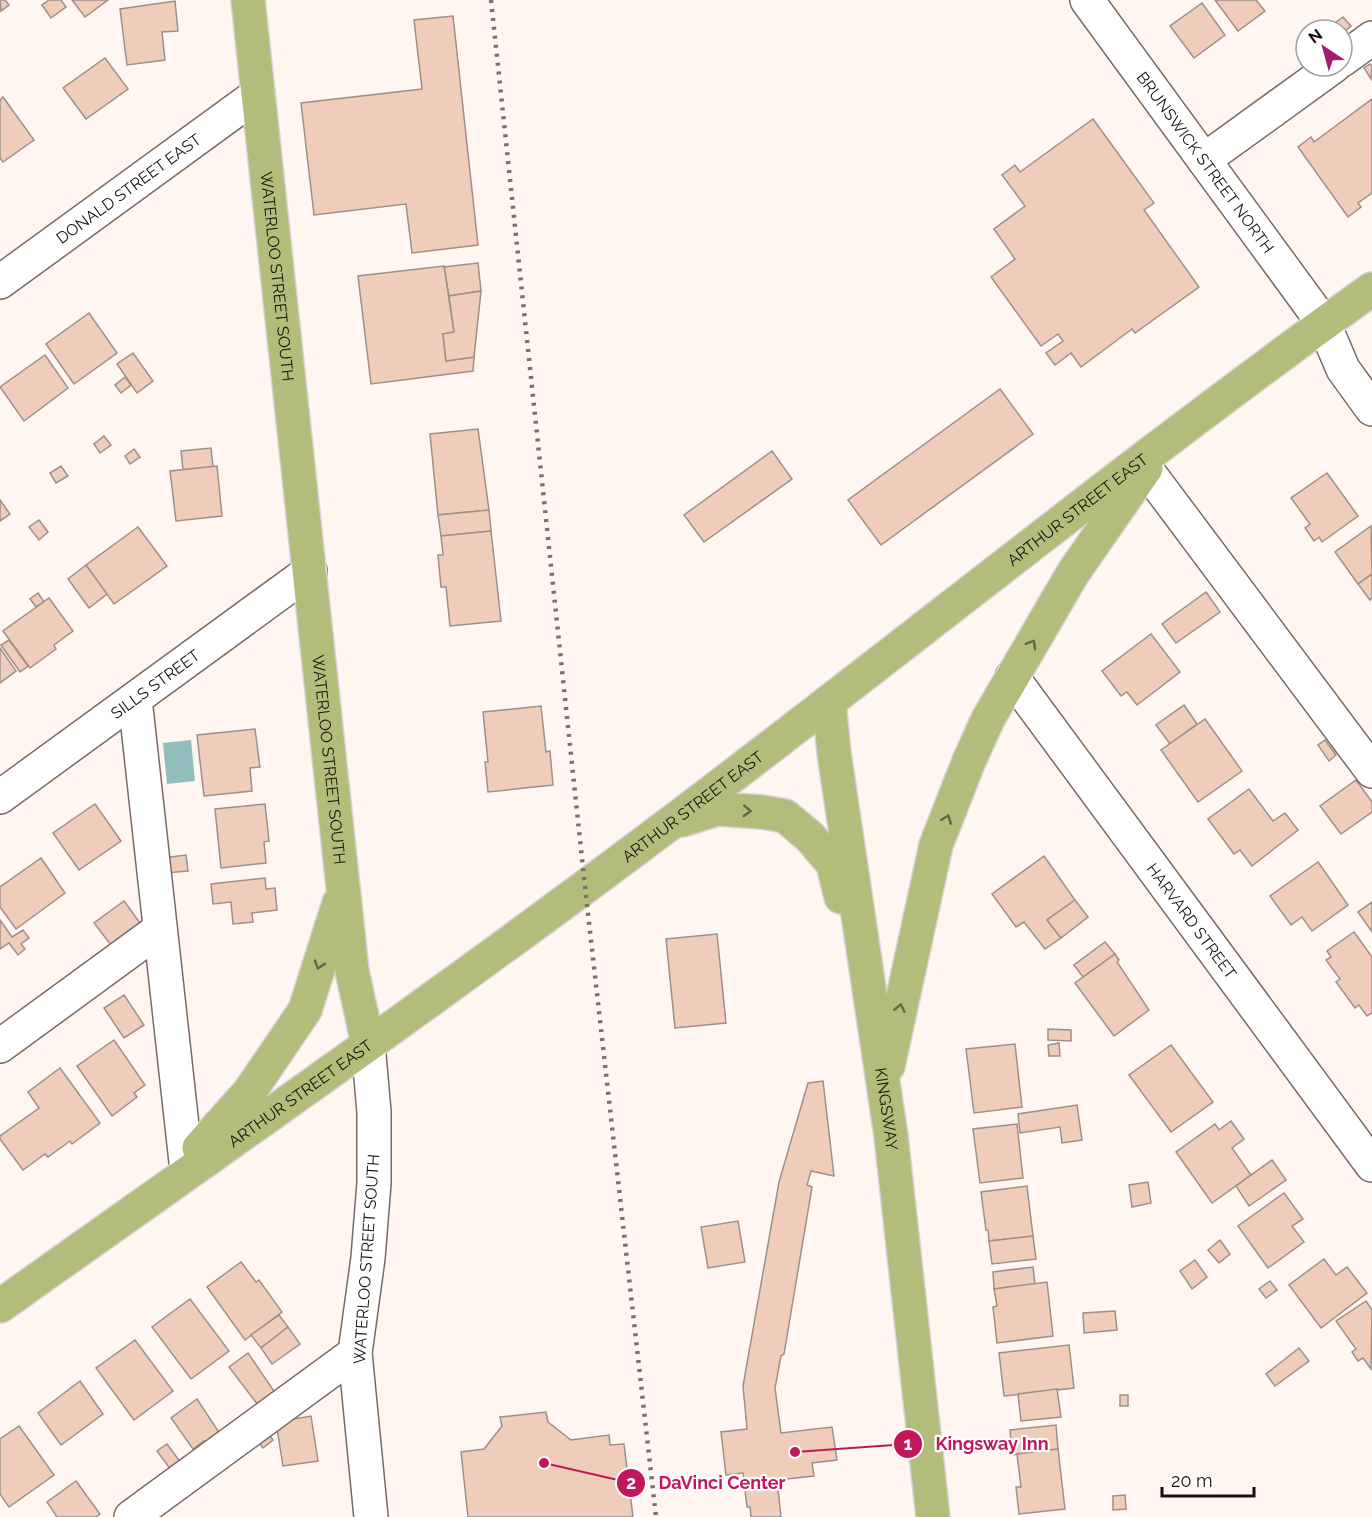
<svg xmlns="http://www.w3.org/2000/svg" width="1372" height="1517" viewBox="0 0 1372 1517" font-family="Raleway,sans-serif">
<rect width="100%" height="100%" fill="#fff6f2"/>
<polygon fill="#91bdbd" points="191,740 195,781 167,784 163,743"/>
<g fill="#f0cdba" stroke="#9d9089" stroke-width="1.5">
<polygon points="0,0 5,0 9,5 1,11"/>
<polygon points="49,0 61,0 66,7 51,18 42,5"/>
<polygon points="72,0 108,0 85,17"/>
<polygon points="1215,0 1256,0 1265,11 1238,31"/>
<polygon points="175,1 178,31 162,32 165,60 127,65 120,9"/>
<polygon points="1202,3 1225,35 1194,58 1170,26"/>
<polygon points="453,16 478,245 412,253 406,204 314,215 301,103 422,89 414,20"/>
<polygon points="1343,17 1351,26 1343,33 1335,23"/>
<polygon points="105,58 128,89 86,119 63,88"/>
<polygon points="1370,64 1372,66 1371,79 1364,68"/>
<polygon points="3,97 34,140 3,162 0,158 0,100"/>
<polygon points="1372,99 1372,193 1358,203 1361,207 1348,217 1298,147 1311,137 1314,142"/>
<polygon points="1093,119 1154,203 1144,210 1199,287 1135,333 1132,329 1081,367 1071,353 1055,365 1046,353 1063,341 1058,334 1041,346 991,277 1015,259 994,229 1025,206 1002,175 1015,165 1020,172"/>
<polygon points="478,263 481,291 449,296 444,267"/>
<polygon points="444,266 454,332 443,334 446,361 474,357 473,371 371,384 358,276"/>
<polygon points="481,291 474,357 446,361 443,334 454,332 449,296"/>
<polygon points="89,313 117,353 74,384 46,344"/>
<polygon points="133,353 153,381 137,393 117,364"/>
<polygon points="45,355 68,388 24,421 0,387"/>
<polygon points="125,377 131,385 121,393 115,385"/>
<polygon points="1000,389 1033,434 881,545 848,500"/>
<polygon points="478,429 489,510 438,515 430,434"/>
<polygon points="104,436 111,445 100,453 94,444"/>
<polygon points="211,448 213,467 183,470 181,451"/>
<polygon points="134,449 140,457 130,464 125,456"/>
<polygon points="772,451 792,479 704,542 684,515"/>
<polygon points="61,466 68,476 56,483 50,473"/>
<polygon points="217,466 222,516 176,521 170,471"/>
<polygon points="1327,473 1358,516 1322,542 1319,537 1314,541 1305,528 1310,524 1291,498"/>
<polygon points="0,500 10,514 0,521"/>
<polygon points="489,510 491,531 441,536 438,515"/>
<polygon points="39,520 48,532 39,540 29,527"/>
<polygon points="1371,526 1372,574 1358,584 1335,552"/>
<polygon points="138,527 167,566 114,604 86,565"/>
<polygon points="491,531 501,621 450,626 446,587 441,587 438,555 443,555 441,536"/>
<polygon points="86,565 107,594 89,608 68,579"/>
<polygon points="1372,574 1372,598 1370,600 1358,584"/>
<polygon points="1206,592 1220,612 1176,643 1162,624"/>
<polygon points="38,593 44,602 36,607 30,599"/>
<polygon points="49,598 73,631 54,645 56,649 30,668 3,631"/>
<polygon points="1151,634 1180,672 1137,705 1127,692 1121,696 1102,671"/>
<polygon points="9,640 28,666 20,672 1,645"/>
<polygon points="0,648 16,671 0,683"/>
<polygon points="1184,705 1197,724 1170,744 1156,725"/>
<polygon points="541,706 546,752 550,751 553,785 488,792 485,762 488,762 483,712"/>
<polygon points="1205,719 1242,771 1198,802 1161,750"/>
<polygon points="255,729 260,767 250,768 252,791 204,796 197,735"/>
<polygon points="1325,740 1336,755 1329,761 1318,745"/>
<polygon points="1356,780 1372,802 1372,812 1341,834 1320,806"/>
<polygon points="1249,789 1273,821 1285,813 1298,830 1252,866 1240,850 1234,854 1208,819"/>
<polygon points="95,804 121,841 79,870 53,833"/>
<polygon points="265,804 269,841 264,842 266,863 221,868 215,809"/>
<polygon points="186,855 188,871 165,873 163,858"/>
<polygon points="1044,856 1075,900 1047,920 1061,938 1045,949 1024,922 1016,927 992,894"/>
<polygon points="41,858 65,893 16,929 0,907 0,887"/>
<polygon points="1318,862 1348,905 1312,931 1302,917 1291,925 1270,896"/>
<polygon points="265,878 266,889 275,888 277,910 252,913 253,922 233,924 231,902 213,904 211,884"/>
<polygon points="1075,900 1088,917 1061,938 1047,920"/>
<polygon points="124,901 143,927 114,949 94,923"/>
<polygon points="1372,902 1372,932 1358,912"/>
<polygon points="0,920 12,937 23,930 29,938 21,944 25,949 18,955 9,943 0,949"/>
<polygon points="1354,932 1372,957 1372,1013 1367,1016 1359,1005 1355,1008 1336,982 1340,979 1326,960 1331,957 1327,951"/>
<polygon points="717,934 726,1023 675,1028 666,939"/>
<polygon points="1105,942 1115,954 1083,977 1074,965"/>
<polygon points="1115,954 1119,960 1117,962 1149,1010 1114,1036 1075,983"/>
<polygon points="124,995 144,1025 124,1038 104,1008"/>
<polygon points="1048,1029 1071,1030 1071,1041 1048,1040"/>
<polygon points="114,1040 145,1085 134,1093 137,1097 112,1116 77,1066"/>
<polygon points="1059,1043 1060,1056 1049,1056 1048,1045"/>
<polygon points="1015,1044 1022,1107 974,1113 966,1049"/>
<polygon points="1171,1045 1213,1102 1171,1132 1129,1075"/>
<polygon points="60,1068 100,1123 72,1144 70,1141 48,1157 45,1154 23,1170 0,1139 0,1136 39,1108 28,1092"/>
<polygon points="823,1081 834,1176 811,1171 807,1185 812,1187 784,1354 781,1356 775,1388 781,1433 832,1427 837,1460 812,1463 814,1476 777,1480 781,1517 751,1517 750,1507 747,1507 743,1473 726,1475 721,1432 747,1429 743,1386 779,1182 808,1083"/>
<polygon points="1077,1105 1082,1140 1062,1143 1060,1127 1020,1133 1018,1114"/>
<polygon points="1231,1121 1244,1139 1232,1148 1251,1175 1212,1203 1176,1152 1215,1124 1219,1130"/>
<polygon points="1017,1124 1023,1178 980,1183 973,1129"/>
<polygon points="1272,1160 1286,1180 1249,1206 1236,1186"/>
<polygon points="1148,1182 1151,1203 1132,1207 1129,1185"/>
<polygon points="1027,1186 1033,1236 989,1241 988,1230 986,1230 981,1192"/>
<polygon points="1284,1193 1303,1219 1292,1226 1304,1242 1268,1268 1238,1226"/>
<polygon points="738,1221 745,1262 708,1268 701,1227"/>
<polygon points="1033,1236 1036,1259 992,1264 989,1241"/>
<polygon points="1220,1240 1230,1254 1219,1263 1208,1250"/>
<polygon points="1324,1259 1336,1275 1347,1267 1367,1293 1321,1328 1289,1285"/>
<polygon points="1195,1260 1207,1277 1192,1289 1180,1271"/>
<polygon points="241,1262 256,1282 259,1280 282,1312 245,1340 207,1287"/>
<polygon points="1033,1267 1035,1284 994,1289 993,1272"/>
<polygon points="1270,1281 1277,1290 1266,1298 1259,1289"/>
<polygon points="1047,1282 1053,1336 997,1343 993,1307 997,1306 994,1289"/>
<polygon points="190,1299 229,1351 191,1379 152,1327"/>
<polygon points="1366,1301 1372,1310 1371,1369 1363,1358 1358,1361 1352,1352 1356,1349 1336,1321"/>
<polygon points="1115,1311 1117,1330 1084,1333 1083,1313"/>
<polygon points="279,1315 288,1327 261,1348 251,1335"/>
<polygon points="288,1327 300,1344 272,1364 261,1348"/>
<polygon points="135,1340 173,1391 134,1420 96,1368"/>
<polygon points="1069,1345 1074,1388 1004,1396 999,1353"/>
<polygon points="1299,1348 1309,1361 1275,1386 1266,1374"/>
<polygon points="248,1353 278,1397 261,1409 229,1367"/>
<polygon points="80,1381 103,1414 61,1445 38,1413"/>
<polygon points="1057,1389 1061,1417 1021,1421 1018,1394"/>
<rect x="1120" y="1395" width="8" height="11"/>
<polygon points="197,1399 224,1440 211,1450 204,1441 193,1449 171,1418"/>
<polygon points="546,1412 548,1422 571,1440 609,1435 610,1445 624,1444 633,1517 468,1517 461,1452 484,1449 502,1426 500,1417"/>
<polygon points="311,1416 318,1461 283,1466 276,1422"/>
<polygon points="1056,1425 1058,1449 1012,1455 1010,1430"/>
<polygon points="19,1426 54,1475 9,1507 0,1494 0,1439"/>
<polygon points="266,1430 273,1440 263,1448 255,1437"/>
<polygon points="167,1444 184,1467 174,1474 157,1451"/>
<polygon points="1058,1449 1065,1509 1019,1514 1016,1487 1021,1487 1017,1454"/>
<polygon points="76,1481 100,1514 96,1517 57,1517 47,1502"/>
<polygon points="1125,1495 1126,1509 1113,1510 1113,1496"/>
</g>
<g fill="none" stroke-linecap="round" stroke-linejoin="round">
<defs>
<g id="minor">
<path id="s1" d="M1087 0 1324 324 1343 369 1372 409"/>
<polyline points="1342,60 1372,38"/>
<polyline points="1204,160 1334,66"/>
<path id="s2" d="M0 282 258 94"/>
<polyline points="1146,469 1372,771"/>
<path id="s3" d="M1012 677 1372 1165"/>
<polyline points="135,699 186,1162"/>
<path id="s4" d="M0 797 310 571"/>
<polyline points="368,1044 374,1112 374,1183 368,1258 355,1353 371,1517"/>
<polyline points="0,1046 160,929"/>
<polyline points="131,1517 355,1353"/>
</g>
<g id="major">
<path id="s5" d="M248 0 352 971 368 1044"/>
<path id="s6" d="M829 702 834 753 891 1136 933 1517"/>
<polyline points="682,820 717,809 762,812 785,816 810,837 833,864 841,897"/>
<polyline points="888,1066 936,845 969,761 988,719 1073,573 1146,468"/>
<polyline points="199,1148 250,1091 305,1010 339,903"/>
<path id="s7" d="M0 1306C224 1147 449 990 668 825 904 647 1132 461 1372 289"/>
</g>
</defs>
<use href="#minor" stroke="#786b65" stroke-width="36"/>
<use href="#major" stroke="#d5d4d4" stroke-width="36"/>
<use href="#minor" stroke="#fff" stroke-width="33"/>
<use href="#major" stroke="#b3bc7a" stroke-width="33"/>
<polyline stroke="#77716d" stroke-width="4.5" stroke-dasharray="3 6" stroke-linecap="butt" points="491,0 585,887 656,1517"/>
</g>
<defs><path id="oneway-chevron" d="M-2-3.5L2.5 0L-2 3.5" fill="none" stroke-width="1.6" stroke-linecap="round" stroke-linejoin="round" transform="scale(1.5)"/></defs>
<g stroke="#656744">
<use href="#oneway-chevron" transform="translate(1032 644) rotate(-60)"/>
<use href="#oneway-chevron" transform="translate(747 811) rotate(3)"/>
<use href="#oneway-chevron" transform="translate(947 819) rotate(-69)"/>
<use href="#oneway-chevron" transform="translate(319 965) rotate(108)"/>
<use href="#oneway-chevron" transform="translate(900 1008) rotate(-78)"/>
</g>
<g text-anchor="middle" stroke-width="4.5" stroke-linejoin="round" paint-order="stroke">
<g font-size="16" fill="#17120f" stroke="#fff">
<text dy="6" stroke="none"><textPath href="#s1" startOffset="201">BRUNSWICK STREET NORTH</textPath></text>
<text dy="6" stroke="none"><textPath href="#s2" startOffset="159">DONALD STREET EAST</textPath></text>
<text dy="6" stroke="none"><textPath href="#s5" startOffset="278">WATERLOO STREET SOUTH</textPath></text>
<text dy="6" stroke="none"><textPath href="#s7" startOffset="1340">ARTHUR STREET EAST</textPath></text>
<text dy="6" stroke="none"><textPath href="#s4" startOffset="192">SILLS STREET</textPath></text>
<text dy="6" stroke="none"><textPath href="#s5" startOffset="764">WATERLOO STREET SOUTH</textPath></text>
<text dy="6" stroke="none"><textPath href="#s7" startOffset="854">ARTHUR STREET EAST</textPath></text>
<text dy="6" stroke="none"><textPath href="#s3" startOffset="303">HARVARD STREET</textPath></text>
<text dy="6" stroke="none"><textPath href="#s7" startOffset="368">ARTHUR STREET EAST</textPath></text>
<text dy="6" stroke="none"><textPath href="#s6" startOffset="411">KINGSWAY</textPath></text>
<text transform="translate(366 1259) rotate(-86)" y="6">WATERLOO STREET SOUTH</text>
</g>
</g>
<path fill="none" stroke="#c2185b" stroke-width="2" d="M795 1452L908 1444M544 1463L631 1483"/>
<g fill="#c2185b" stroke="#fff" stroke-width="2">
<circle cx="795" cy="1452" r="6"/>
<circle cx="544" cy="1463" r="6"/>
<circle cx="908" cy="1444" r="15"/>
<circle cx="631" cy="1483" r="15"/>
</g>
<g font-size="18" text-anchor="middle" font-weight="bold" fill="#fff">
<text x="908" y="1450">1</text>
<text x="631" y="1489">2</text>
</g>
<g font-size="18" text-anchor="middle" font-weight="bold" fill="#c2185b" stroke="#fff" stroke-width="4.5" stroke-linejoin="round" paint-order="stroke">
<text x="992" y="1450">Kingsway Inn</text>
<text x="722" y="1489">DaVinci Center</text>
</g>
<g transform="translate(1324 48) rotate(324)"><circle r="28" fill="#ffffff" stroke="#a2a09f" stroke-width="1.5"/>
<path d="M0-4.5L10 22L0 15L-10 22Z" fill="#9f1f72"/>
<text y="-9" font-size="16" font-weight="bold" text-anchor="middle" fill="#17120f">N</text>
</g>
<path d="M1162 1487v9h92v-9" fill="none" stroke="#17120f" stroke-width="3"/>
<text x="1171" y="1487" font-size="18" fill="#17120f" stroke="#ffffff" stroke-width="4.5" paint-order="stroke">20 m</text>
</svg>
